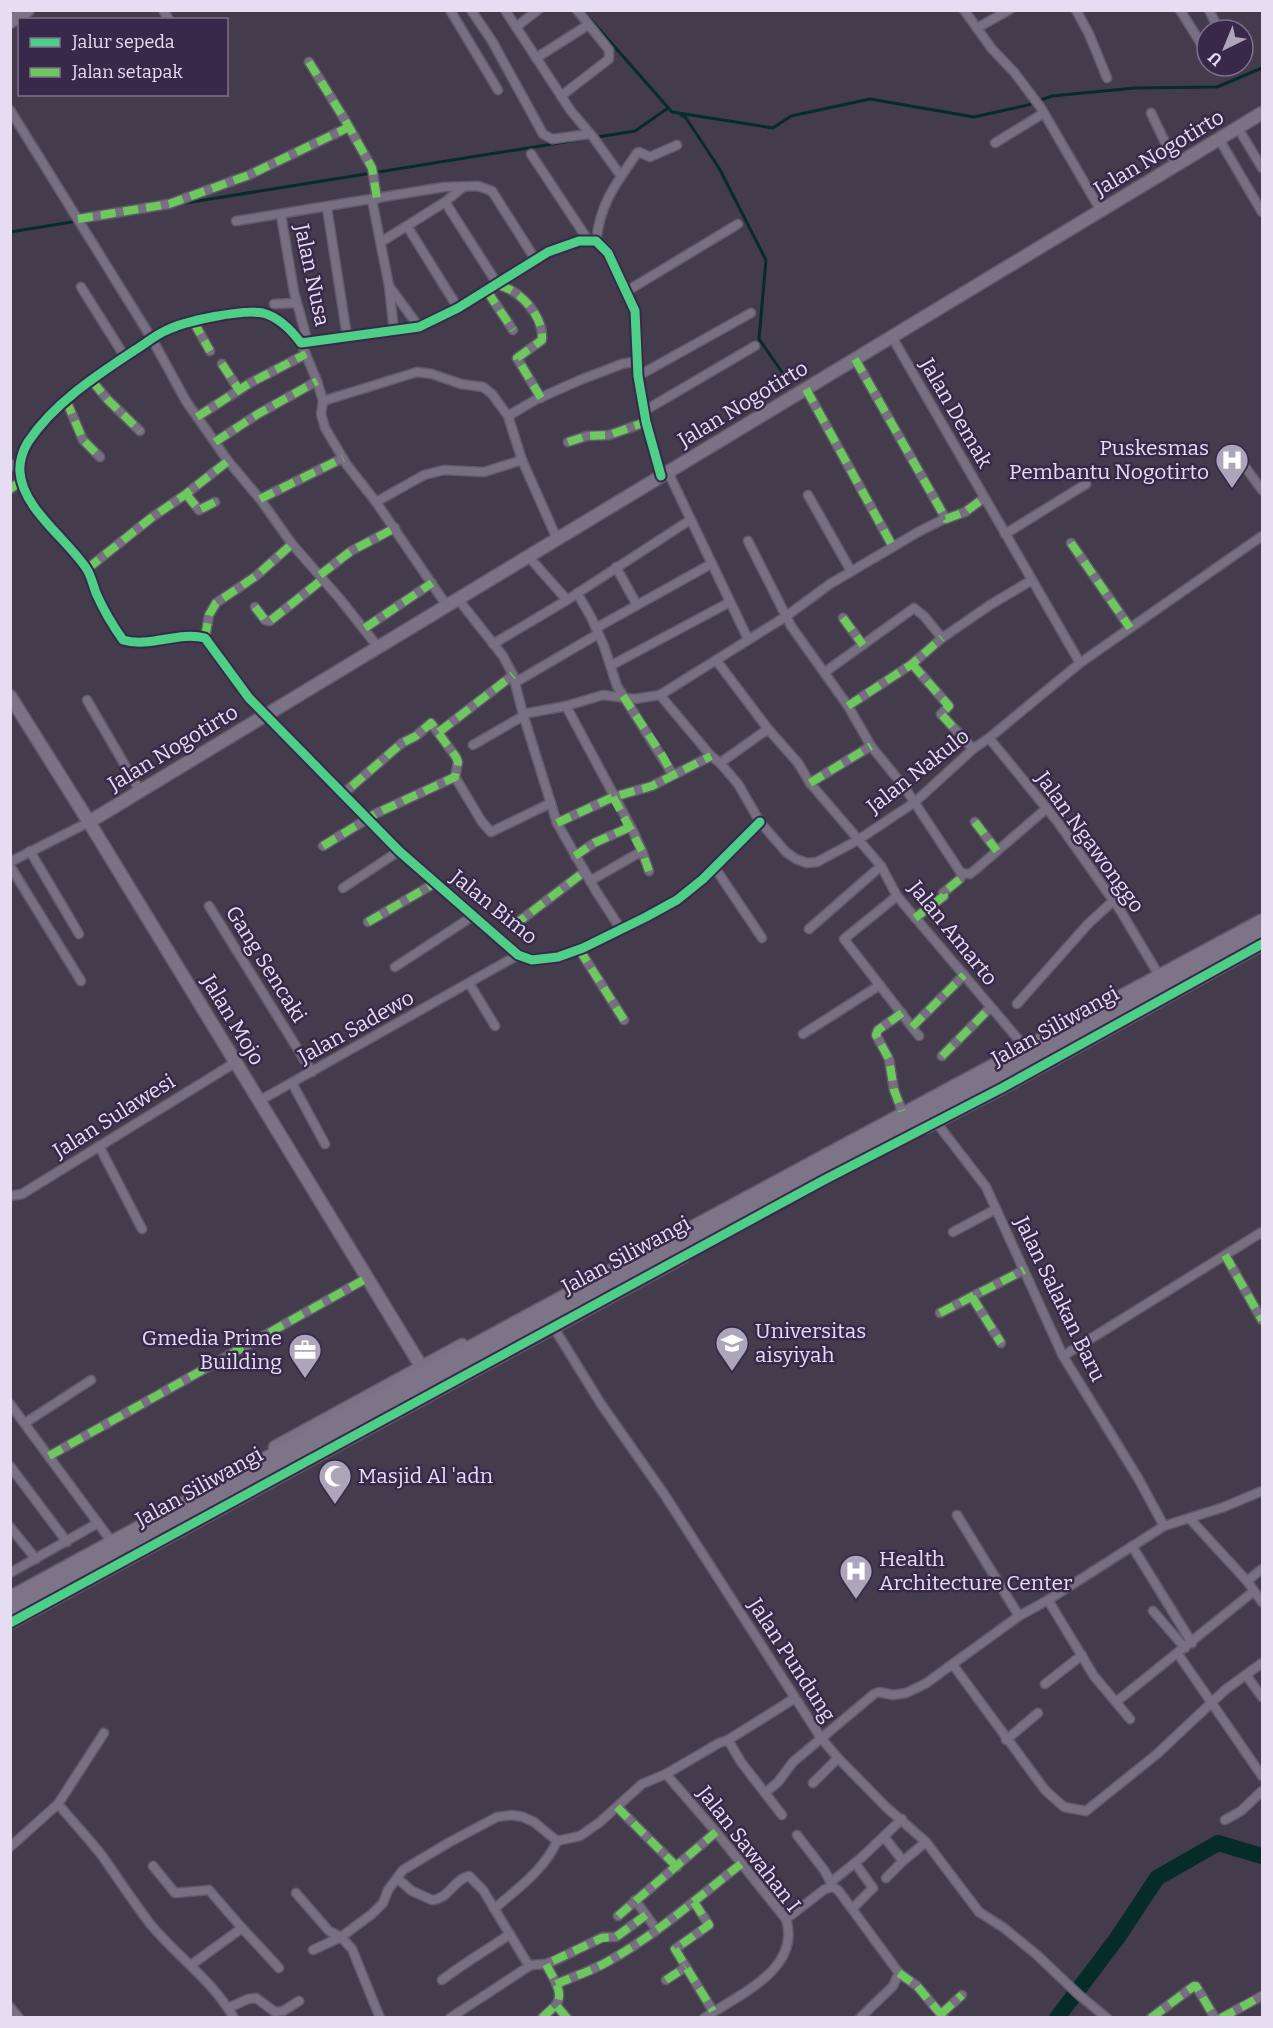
<svg xmlns="http://www.w3.org/2000/svg" width="1273" height="2028" viewBox="0 0 1273 2028" font-family="Bitter,serif">
<rect width="100%" height="100%" fill="#443c4d"/>
<g fill="none" stroke-linecap="round" stroke-linejoin="round">
<g stroke="#062c29" stroke-width="3">
<polyline points="584,12 672,112 773,128 791,116 870,99 974,117 1028,105 1052,96 1134,88 1217,87 1262,68"/>
<polyline points="681,115 686,118 719,168 766,260 759,339 782,372"/>
<polyline points="597,137 635,131 668,108"/>
<polyline points="179,204 590,138"/>
<polyline points="10,232 78,221"/>
</g>
<polyline stroke="#062c29" stroke-width="16" points="1057,2018 1118,1937 1157,1878 1218,1843 1262,1856"/>
<defs>
<g id="street">
<polyline points="163,10 169,20"/>
<polyline points="450,10 498,90"/>
<polyline points="471,10 492,41 543,134 552,139 590,134"/>
<polyline points="505,10 571,111 593,137 621,176"/>
<polyline points="964,10 992,49 1014,72 1041,108 1101,211"/>
<polyline points="1076,10 1089,34 1107,78"/>
<polyline points="1180,10 1207,53"/>
<polyline points="1209,10 1217,26"/>
<polyline points="516,27 538,10"/>
<polyline points="977,28 1009,10"/>
<polyline points="536,58 588,25"/>
<polyline points="309,62 345,120 372,168 377,199"/>
<polyline points="561,96 609,59 609,50 577,10"/>
<polyline points="10,110 152,339 186,401 228,461 260,499 292,544 340,599 378,647"/>
<polyline points="1151,113 1176,165"/>
<polyline points="1238,128 1262,168"/>
<polyline points="1219,139 1262,212"/>
<polyline points="995,143 1044,113"/>
<polyline points="531,154 588,240"/>
<polyline points="372,200 389,286 394,331"/>
<path d="M445 202 498 285C520 290 544 316 542 340L517 358 541 398"/>
<polyline points="327,208 347,336"/>
<polyline points="281,215 294,292 308,343"/>
<polyline points="78,219 169,204 249,175 349,127"/>
<polyline points="236,221 444,187 478,186 492,191 535,259"/>
<polyline points="407,226 458,308"/>
<path d="M596 241C601 201 616 184 637 153L639 152 650 157 677 145"/>
<polyline points="381,242 445,202 463,187"/>
<polyline points="389,286 419,327"/>
<polyline points="81,287 125,357"/>
<polyline points="487,291 513,330"/>
<polyline points="627,291 738,224"/>
<polyline points="274,304 296,303"/>
<polyline points="193,321 210,351"/>
<polyline points="892,337 1080,663"/>
<polyline points="301,343 317,381 323,401 417,372 432,374 461,384 483,387 492,394 508,416 535,400 580,380 622,364 638,361"/>
<polyline points="855,359 946,519"/>
<polyline points="222,364 239,390"/>
<polyline points="638,376 751,313"/>
<polyline points="92,381 108,400 140,431"/>
<polyline points="806,389 893,547"/>
<polyline points="66,400 83,440 100,457"/>
<polyline points="323,401 321,414 325,428 347,465 376,502 447,606"/>
<polyline points="644,411 755,346"/>
<polyline points="508,416 522,460 557,539"/>
<polyline points="197,417 250,383 306,354"/>
<polyline points="215,442 258,414 317,381"/>
<polyline points="568,442 587,436 609,435 646,422"/>
<polyline points="1240,460 1262,490"/>
<polyline points="10,464 20,469"/>
<polyline points="668,472 748,639"/>
<path d="M661 476 646 422 638 376 635 311 608 253 596 241H579L548 252 458 308 419 327 301 343C292 331 278 317 263 313 242 309 184 321 165 331 154 336 145 344 135 350 97 375 54 403 28 442 23 450 19 462 20 472 22 508 67 539 86 568 91 575 93 585 96 593 103 609 113 626 123 640 150 648 178 631 205 638L249 698 399 851 518 955 532 960 558 957 583 948 646 917 677 900 703 879 760 822"/>
<polyline points="10,489 21,481"/>
<polyline points="186,494 199,510 215,502"/>
<polyline points="808,495 851,571"/>
<polyline points="260,499 343,458"/>
<polyline points="376,502 424,475 444,470 484,472 522,460"/>
<polyline points="1005,534 1086,484"/>
<polyline points="748,541 791,626 848,706 871,746 905,788 961,873 970,874 975,870 1047,808"/>
<polyline points="1071,543 1130,628"/>
<polyline points="528,556 567,600"/>
<polyline points="616,567 637,605"/>
<polyline points="87,569 151,518 186,494 228,461"/>
<polyline points="320,575 351,551 395,528"/>
<polyline points="577,593 591,617 604,646 617,686 673,775"/>
<polyline points="458,599 503,656 513,675 523,714 557,823 596,891 620,928"/>
<polyline points="255,607 265,620 270,621 323,579"/>
<polyline points="843,618 863,645"/>
<polyline points="365,628 432,583"/>
<polyline points="596,628 711,564"/>
<polyline points="205,638 209,615 216,603 256,576 292,544"/>
<polyline points="493,644 567,600 690,520"/>
<polyline points="716,660 768,729 798,763 810,783 881,866 897,896 1024,1046"/>
<polyline points="912,664 949,706 941,714 973,749"/>
<polyline points="612,665 730,602"/>
<polyline points="825,672 914,608 924,616 942,638"/>
<polyline points="516,682 598,634"/>
<polyline points="660,695 711,756 720,763 738,784 760,822 786,852 796,859 807,863 817,862 858,840 915,802 973,749 989,738 1080,663 1262,536"/>
<polyline points="87,700 140,791"/>
<polyline points="566,706 633,831 642,851 649,871"/>
<polyline points="848,706 912,664 942,638 990,605 1032,580"/>
<polyline points="523,714 566,706 603,695 634,699 660,695 785,617 830,584 918,532 940,521 965,512 984,498"/>
<polyline points="439,732 513,675"/>
<polyline points="989,738 1057,821 1120,910 1157,972"/>
<polyline points="473,745 523,716"/>
<polyline points="720,763 768,729"/>
<polyline points="455,777 482,822 491,832 551,803"/>
<polyline points="810,783 871,746"/>
<polyline points="344,793 402,743 416,736 431,723 456,757 458,762 455,777"/>
<polyline points="975,822 997,851"/>
<polyline points="557,823 613,797 652,786 711,756"/>
<polyline points="323,846 377,813 455,777"/>
<polyline points="30,851 79,934"/>
<polyline points="575,856 594,843 630,827"/>
<polyline points="10,862 89,822"/>
<polyline points="10,866 81,981"/>
<polyline points="715,868 762,938"/>
<polyline points="590,881 642,851"/>
<polyline points="343,888 399,851"/>
<polyline points="897,896 844,939 919,1036"/>
<polyline points="209,906 312,1072"/>
<polyline points="915,918 944,896 943,893 960,879 963,873"/>
<polyline points="368,922 435,883"/>
<polyline points="513,926 584,872"/>
<polyline points="809,929 881,866"/>
<polyline points="579,949 624,1020"/>
<polyline points="395,967 473,916"/>
<polyline points="469,983 495,1026"/>
<polyline points="1017,1004 1088,924 1113,901"/>
<polyline points="902,1013 878,1030 876,1035 889,1059 894,1090 902,1111"/>
<polyline points="912,1027 964,975"/>
<polyline points="803,1034 880,985"/>
<polyline points="942,1056 990,1008"/>
<polyline points="292,1083 325,1144"/>
<polyline points="259,1101 518,955"/>
<polyline points="936,1122 986,1187 1063,1356 1138,1478 1164,1526"/>
<polyline points="99,1146 142,1229"/>
<polyline points="10,1196 22,1194 236,1062"/>
<polyline points="953,1232 996,1209"/>
<polyline points="1225,1255 1262,1320"/>
<polyline points="972,1297 1001,1343"/>
<polyline points="940,1313 1024,1270"/>
<polyline points="554,1328 601,1404 664,1494 821,1738 838,1758 886,1807 926,1842 979,1912 1004,1928 1037,1955 1079,1995 1107,2018"/>
<polyline points="1063,1356 1262,1232"/>
<polyline points="10,1404 109,1538"/>
<polyline points="25,1423 91,1380"/>
<polyline points="49,1456 367,1278"/>
<polyline points="10,1466 67,1542"/>
<polyline points="957,1515 1019,1616"/>
<polyline points="1190,1519 1247,1581 1262,1602"/>
<polyline points="10,1527 36,1559"/>
<polyline points="1132,1546 1192,1643"/>
<polyline points="10,1573 98,1523"/>
<polyline points="1247,1581 1262,1569"/>
<polyline points="1048,1600 1094,1676 1130,1719"/>
<polyline points="1153,1611 1185,1648"/>
<polyline points="1178,1654 1262,1776"/>
<polyline points="953,1665 1045,1790 1064,1807 1086,1811 1157,1754 1225,1690 1262,1663"/>
<polyline points="1246,1675 1262,1697"/>
<polyline points="1045,1684 1082,1655"/>
<polyline points="1116,1702 1254,1591"/>
<polyline points="728,1740 741,1762 782,1815"/>
<polyline points="1006,1740 1038,1713"/>
<path d="M666 1774 716 1832 786 1919C802 1969 738 1995 704 2018"/>
<polyline points="813,1783 838,1758"/>
<polyline points="765,1793 778,1782 793,1762 874,1694 879,1692 893,1695 906,1693 925,1684 1019,1616 1048,1600 1164,1526 1224,1507 1262,1491"/>
<path d="M58 1804C73 1822 89 1839 103 1857 119 1880 134 1903 151 1925 180 1959 211 1979 234 2018"/>
<polyline points="617,1807 677,1867"/>
<polyline points="1225,1820 1241,1811 1262,1791"/>
<polyline points="797,1835 824,1870 833,1886"/>
<polyline points="884,1837 903,1861 886,1878"/>
<polyline points="10,1847 58,1804 104,1733"/>
<polyline points="903,1861 926,1842"/>
<polyline points="153,1866 175,1893 209,1890 242,1928"/>
<path d="M397 1878 412 1891 432 1900C449 1899 454 1879 469 1876L483 1890 529 1966"/>
<polyline points="831,1882 861,1858 902,1819"/>
<polyline points="296,1893 329,1931 341,1937 352,1949 380,2018"/>
<polyline points="635,1900 657,1930"/>
<polyline points="694,1902 709,1925 675,1949 713,2011"/>
<path d="M494 1909C517 1889 545 1869 557 1841"/>
<polyline points="852,1909 873,1888 855,1863"/>
<polyline points="618,1916 716,1832"/>
<polyline points="786,1919 825,1889 833,1887 838,1890 899,1973 893,1986 860,2018"/>
<polyline points="313,1950 341,1937 372,1914 383,1903 388,1890 403,1870 448,1843 497,1817 512,1815 523,1817 534,1822 557,1841 580,1836 600,1822 642,1784 666,1774 719,1743 728,1740 795,1698"/>
<path d="M546 1964C552 1977 565 1992 556 2005L567 2018"/>
<polyline points="191,1965 242,1928 279,1968"/>
<polyline points="899,1973 917,1986 944,2018"/>
<path d="M442 1980C464 1963 487 1950 510 1934"/>
<polyline points="666,1980 686,1967"/>
<path d="M556 1984C573 1977 591 1971 607 1962 656 1935 697 1898 741 1864"/>
<polyline points="10,2007 19,2018"/>
<polyline points="228,2008 248,1999 256,1998 275,2012 283,2011 299,2001"/>
<polyline points="941,2014 962,1995"/>
<polyline points="450,2018 531,1965 546,1964 556,1960 603,1937 616,1937 646,1915"/>
<polyline points="542,2018 556,2005"/>
<polyline points="1151,2018 1194,1986 1196,1986 1215,2018"/>
<polyline points="1221,2018 1262,1996"/>
</g>
<g id="secondary">
<polyline points="10,22 28,10"/>
<polyline points="10,696 89,822 421,1366"/>
<polyline points="89,822 1262,113"/>
<polyline points="926,1127 1002,1088 1262,944"/>
<polyline points="275,1447 462,1345"/>
<polyline points="10,1623 683,1257"/>
</g>
<g id="highway">
<polyline points="10,1599 497,1334 1262,922"/>
<polyline points="10,1612 118,1556 470,1362 999,1080 1262,935"/>
</g>
</defs>
<use href="#street" stroke="#615b69" stroke-width="11"/>
<use href="#secondary" stroke="#615b69" stroke-width="15"/>
<use href="#highway" stroke="#615b69" stroke-width="18"/>
<use href="#street" stroke="#787082" stroke-width="8"/>
<use href="#secondary" stroke="#7b7286" stroke-width="12"/>
<use href="#highway" stroke="#7e7488" stroke-width="15"/>
<g stroke="#6dc95d" stroke-width="8" stroke-dasharray="15 8" stroke-linecap="butt">
<polyline points="309,62 345,120 372,168 377,199"/>
<polyline points="78,219 169,204 249,175 349,127"/>
<path d="M498 285C520 290 544 316 542 340L517 358 541 398"/>
<polyline points="487,291 513,330"/>
<polyline points="193,321 210,351"/>
<polyline points="855,359 946,519 965,512 984,498"/>
<polyline points="222,364 239,390"/>
<polyline points="92,381 108,400 140,431"/>
<polyline points="806,389 893,547"/>
<polyline points="66,400 83,440 100,457"/>
<polyline points="197,417 250,383 306,354"/>
<polyline points="215,442 258,414 317,381"/>
<polyline points="568,442 587,436 609,435 646,422"/>
<polyline points="10,489 21,481"/>
<polyline points="186,494 199,510 215,502"/>
<polyline points="260,499 343,458"/>
<polyline points="1071,543 1130,628"/>
<polyline points="87,569 151,518 186,494 228,461"/>
<polyline points="320,575 351,551 395,528"/>
<polyline points="255,607 265,620 270,621 323,579"/>
<polyline points="843,618 863,645"/>
<polyline points="365,628 432,583"/>
<polyline points="205,638 209,615 216,603 256,576 292,544"/>
<polyline points="912,664 949,706 941,714 973,749"/>
<polyline points="623,696 662,755 673,775"/>
<polyline points="848,706 912,664 942,638"/>
<polyline points="439,732 513,675"/>
<polyline points="810,783 871,746"/>
<polyline points="613,797 642,851 649,871"/>
<polyline points="975,822 997,851"/>
<polyline points="557,823 613,797 652,786 711,756"/>
<polyline points="323,846 377,813 455,777 458,762 456,757 431,723 416,736 402,743 344,793"/>
<polyline points="575,856 594,843 630,827"/>
<polyline points="915,918 944,896 943,893 960,879 963,873"/>
<polyline points="368,922 435,883"/>
<polyline points="513,926 584,872"/>
<polyline points="579,949 624,1020"/>
<polyline points="902,1013 878,1030 876,1035 889,1059 894,1090 902,1111"/>
<polyline points="912,1027 964,975"/>
<polyline points="942,1056 990,1008"/>
<polyline points="1225,1255 1262,1320"/>
<polyline points="972,1297 1001,1343"/>
<polyline points="940,1313 1024,1270"/>
<polyline points="49,1456 367,1278"/>
<polyline points="617,1807 677,1867"/>
<polyline points="694,1902 709,1925 675,1949 713,2011"/>
<polyline points="618,1916 716,1832"/>
<polyline points="899,1973 917,1986 944,2018"/>
<polyline points="666,1980 686,1967"/>
<path d="M556 1984C573 1977 591 1971 607 1962 656 1935 697 1898 741 1864"/>
<polyline points="941,2014 962,1995"/>
<polyline points="542,2018 556,2005"/>
<path d="M567 2018 556 2005C565 1992 552 1977 546 1964L602 1938 616 1937 646 1915"/>
<polyline points="1151,2018 1194,1986 1196,1986 1215,2018"/>
<polyline points="1221,2018 1262,1996"/>
</g>
<defs>
<g id="cycleway">
<path d="M661 476 646 422 638 376 635 311 608 253 596 241H579L548 252 458 308 419 327 301 343C292 331 278 317 263 313 242 309 184 321 165 331 154 336 145 344 135 350 97 375 54 403 28 442 23 450 19 462 20 472 22 508 67 539 86 568 91 575 93 585 96 593 103 609 113 626 123 640 150 648 178 631 205 638L249 698 399 851 518 955 532 960 558 957 583 948 646 917 677 900 703 879 760 822"/>
<polyline points="10,1623 824,1180 1002,1088 1262,944"/>
</g>
</defs>
<use href="#cycleway" stroke="#38294a" stroke-width="13"/>
<use href="#cycleway" stroke="#4dcf88" stroke-width="9"/>
</g>
<defs>
<symbol id="hospital-pin" viewBox="-11 -11 22 30"><path d="M0 17L-7.5 6A9.5 9.5 0 1 1 7.5 6Z" fill="#ada5b9" stroke="#38294a"/><path d="M-5-5h3v3.5h4V-5h3V5h-3V1.5h-4V5h-3Z" fill="#fff"/></symbol>
<symbol id="university-pin" viewBox="-11 -11 22 30"><path d="M0 17L-7.5 6A9.5 9.5 0 1 1 7.5 6Z" fill="#ada5b9" stroke="#38294a"/><path d="M0-5L7-2L0 1L-7-2ZM-4 1L0 2.5L4 1V4Q0 6-4 4Z" fill="#fff"/></symbol>
<symbol id="office-pin" viewBox="-11 -11 22 30"><path d="M0 17L-7.5 6A9.5 9.5 0 1 1 7.5 6Z" fill="#ada5b9" stroke="#38294a"/><path d="M-6-3h4V-5.5h4V-3h4V5H-6ZM-1-4.5V-3h2v-1.5ZM-6 0V1H6V0Z" fill="#fff"/></symbol>
<symbol id="mosque-pin" viewBox="-11 -11 22 30"><path d="M0 17L-7.5 6A9.5 9.5 0 1 1 7.5 6Z" fill="#ada5b9" stroke="#38294a"/><path d="M3.5-4.9A6 6 0 1 0 3.5 4.9A5 5 0 1 1 3.5-4.9Z" fill="#fff"/></symbol>
</defs>
<g fill-rule="evenodd">
<use href="#hospital-pin" x="1213" y="441" width="38" height="52"/>
<use href="#university-pin" x="713" y="1324" width="38" height="52"/>
<use href="#office-pin" x="286" y="1331" width="38" height="52"/>
<use href="#mosque-pin" x="316" y="1457" width="38" height="52"/>
<use href="#hospital-pin" x="837" y="1552" width="38" height="52"/>
</g>
<g text-anchor="middle" stroke-width="5" stroke-linejoin="round" paint-order="stroke">
<g font-size="21" fill="#e6ddf3" stroke="#38294a">
<text transform="translate(1159 153) rotate(-31)" y="7">Jalan Nogotirto</text>
<text transform="translate(312 275) rotate(78)" y="7">Jalan Nusa</text>
<text transform="translate(743 404) rotate(-31)" y="7">Jalan Nogotirto</text>
<text transform="translate(956 413) rotate(60)" y="7">Jalan Demak</text>
<text transform="translate(173 748) rotate(-31)" y="7">Jalan Nogotirto</text>
<text transform="translate(918 771) rotate(-38)" y="7">Jalan Nakulo</text>
<text transform="translate(1090 842) rotate(54)" y="7">Jalan Ngawonggo</text>
<text transform="translate(494 907) rotate(39)" y="7">Jalan Bimo</text>
<text transform="translate(953 933) rotate(51)" y="7">Jalan Amarto</text>
<text transform="translate(266 964) rotate(58)" y="7">Gang Sencaki</text>
<text transform="translate(233 1020) rotate(59)" y="7">Jalan Mojo</text>
<text transform="translate(1055 1026) rotate(-29)" y="7">Jalan Siliwangi</text>
<text transform="translate(356 1027) rotate(-29)" y="7">Jalan Sadewo</text>
<text transform="translate(114 1116) rotate(-32)" y="7">Jalan Sulawesi</text>
<text transform="translate(626 1255) rotate(-28)" y="7">Jalan Siliwangi</text>
<text transform="translate(1060 1299) rotate(64)" y="7">Jalan Salakan Baru</text>
<text transform="translate(199 1487) rotate(-29)" y="7">Jalan Siliwangi</text>
<text transform="translate(792 1660) rotate(57)" y="7">Jalan Pundung</text>
<text transform="translate(749 1849) rotate(52)" y="7">Jalan Sawahan I</text>
</g>
<g font-size="21" fill="#e6ddf3" stroke="#38294a" text-anchor="start">
<text x="1209" y="455" text-anchor="end">Puskesmas<tspan x="1209" dy="24">Pembantu Nogotirto</tspan></text>
<text x="755" y="1338">Universitas<tspan x="755" dy="24">aisyiyah</tspan></text>
<text x="282" y="1345" text-anchor="end">Gmedia Prime<tspan x="282" dy="24">Building</tspan></text>
<text x="358" y="1483">Masjid Al 'adn</text>
<text x="879" y="1566">Health<tspan x="879" dy="24">Architecture Center</tspan></text>
</g>
</g>
<rect width="1273" height="2028" fill="none" stroke="#e6ddf3" stroke-width="24"/>
<rect x="18" y="18" width="210" height="78" fill="#38294a" stroke="#7e718e" stroke-width="1.5"/>
<rect x="30" y="38" width="30" height="9" fill="#4dcf88" stroke="#7e718e" stroke-width="1.5"/>
<text x="72" y="48" font-size="18" fill="#e6ddf3">Jalur sepeda</text>
<rect x="30" y="68" width="30" height="9" fill="#6dc95d" stroke="#7e718e" stroke-width="1.5"/>
<text x="72" y="78" font-size="18" fill="#e6ddf3">Jalan setapak</text>
<g transform="translate(1225 48) rotate(223)"><circle r="28" fill="#38294a" stroke="#7e718e" stroke-width="1.5"/>
<path d="M0-4.5L10 22L0 15L-10 22Z" fill="#ada5b9"/>
<text y="-9" font-size="16" font-weight="bold" text-anchor="middle" fill="#e6ddf3">U</text>
</g>
</svg>
